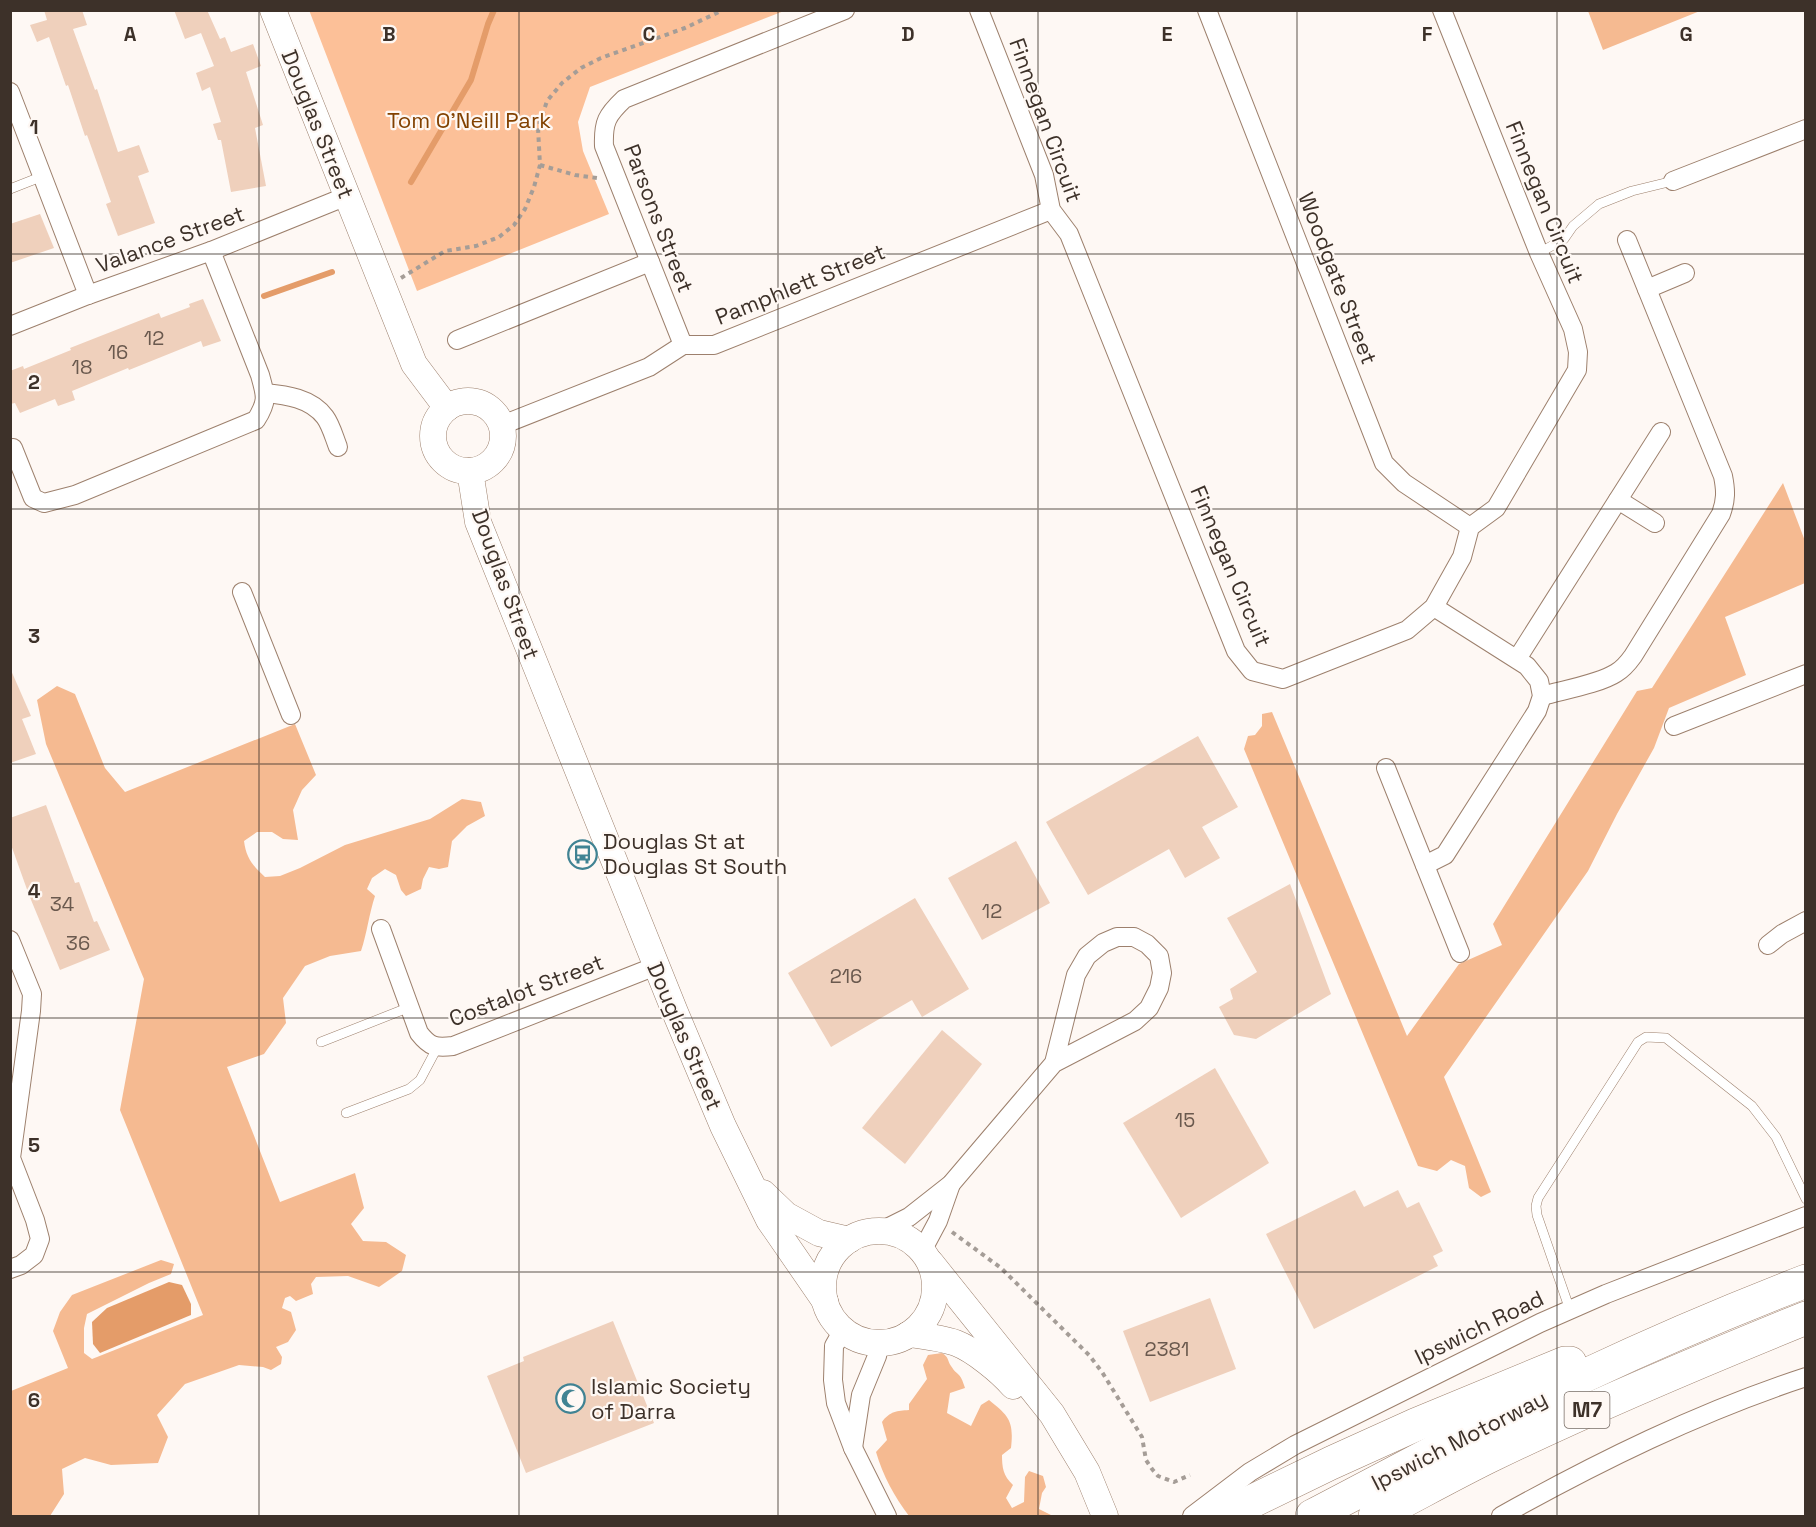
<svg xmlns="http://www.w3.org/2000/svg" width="1816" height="1527" viewBox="0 0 1816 1527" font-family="'Space Grotesk',sans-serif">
<rect width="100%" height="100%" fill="#fef8f4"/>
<polygon fill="#fcc098" points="309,10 784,10 784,11 590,87 578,122 583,151 609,214 417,291"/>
<g fill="#f5ba91">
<polygon points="1588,11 1700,11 1603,50"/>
<polygon points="1783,483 1805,541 1805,583 1725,617 1746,675 1669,708 1654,748 1617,814 1588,871 1444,1077 1491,1192 1481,1197 1469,1188 1465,1166 1451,1160 1437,1171 1418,1166 1244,749 1248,736 1255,735 1262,726 1262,714 1272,712 1407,1036 1459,964 1502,945 1493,924 1637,691 1652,688"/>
<path d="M57 686 75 694 105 768 125 792 295 724 316 775 302 790 293 810 298 840 283 839 272 832H257L244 841C246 858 253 866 265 877L280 876 300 868 345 845 430 819 462 799 481 802 485 816 467 826 452 841 448 867 439 869 429 867 423 879 421 889 406 896 401 890 396 875 385 869 372 878 367 889 375 896C369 914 367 933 361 951L330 956 305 966 283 998 286 1023 264 1054 227 1067 280 1202 355 1173 364 1208 351 1224 363 1241 386 1242 406 1255 402 1271 379 1287 348 1276 316 1277 311 1284 313 1294 296 1301 290 1296 285 1298 282 1308 291 1312 296 1330 288 1342 276 1347 282 1357 281 1364 271 1370 263 1367 239 1365 185 1384 157 1415 168 1437 158 1463 111 1465 85 1458 62 1469 64 1494 50 1516H11V1391L68 1368 53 1331 60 1312 72 1295 161 1260 174 1264 171 1274 149 1283 87 1314 84 1328V1353L92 1359 203 1315 120 1110 144 979 46 744 37 700Z"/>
<path d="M942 1353C949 1357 947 1360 951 1366 958 1377 960 1371 965 1388L950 1393 947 1413 971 1426 981 1405 989 1400C1009 1416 1014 1421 1011 1448L1002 1455C1002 1467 1003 1476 1013 1485L1006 1498 1012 1508 1024 1502 1025 1477 1029 1471 1043 1476 1046 1487 1042 1493 1039 1509 1053 1516H909C894 1496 883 1476 876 1452L887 1440 882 1422C890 1411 897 1411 909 1410V1404L927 1379 923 1365 928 1355Z"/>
</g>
<polygon fill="#e49c69" points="169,1282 182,1285 191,1304 191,1315 100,1353 93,1344 92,1322 107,1308"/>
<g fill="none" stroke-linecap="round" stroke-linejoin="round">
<g stroke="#e49c69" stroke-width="6">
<polyline points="411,182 471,80 488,24 494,10"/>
<polyline points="264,296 332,272"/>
</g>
</g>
<g fill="#efd0bc">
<polygon points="44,10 82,10 87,25 73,29 95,90 97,89 118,152 139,145 149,172 138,176 155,223 118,236 106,204 111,202 87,135 85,136 68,85 66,86 49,37 37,42 30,25 47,20"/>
<polygon points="174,10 207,10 220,39 225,37 231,52 253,44 261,66 246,72 263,125 255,128 266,186 231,192 221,140 218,140 213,124 221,122 210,87 202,91 196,73 214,66 201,33 185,39"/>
<polygon points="40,214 54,248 10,263 10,224"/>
<polygon points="203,299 221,341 203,347 201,341 129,370 128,368 72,391 75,400 58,406 55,399 20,413 15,403 10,404 10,371 23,366 24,369 71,350 70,348 159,313 161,318 190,307 189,304"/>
<polygon points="10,668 31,716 22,719 36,754 10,763"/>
<polygon points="1198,736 1238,807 1202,827 1220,858 1185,878 1169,849 1088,895 1046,822"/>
<polygon points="46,805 75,883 79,882 94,922 97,921 110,950 60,970 29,895 10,842 10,818"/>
<polygon points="1016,841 1050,903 982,940 948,878"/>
<polygon points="1290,884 1331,994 1256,1039 1234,1035 1219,1007 1233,999 1230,989 1257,972 1227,918"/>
<polygon points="915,898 969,989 922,1017 912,1000 831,1047 788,973"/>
<polygon points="942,1030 982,1064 905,1164 862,1128"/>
<polygon points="1215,1068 1269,1163 1181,1218 1123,1123"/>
<polygon points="1355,1190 1364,1207 1398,1190 1407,1208 1419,1202 1443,1251 1433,1256 1438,1266 1314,1329 1266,1234"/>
<polygon points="1210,1298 1236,1369 1150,1402 1123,1331"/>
<polygon points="613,1321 654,1423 526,1473 487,1376 524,1361 523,1357"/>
</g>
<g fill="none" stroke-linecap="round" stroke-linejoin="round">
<defs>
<g id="lane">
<polyline points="10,189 43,176"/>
<polyline points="1539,253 1564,239 1573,226 1599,204 1632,191 1673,181"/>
<polyline points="321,1042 410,1007"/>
<polyline points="346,1113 409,1089 420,1080 437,1048"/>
<polyline points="1570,1310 1537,1215 1536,1206 1538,1198 1638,1042 1646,1037 1666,1038 1752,1106 1776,1137 1806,1199"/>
</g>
<g id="street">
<polyline points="979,10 1044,175 1051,210 1069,234 1236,651 1252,671 1283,679 1407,630 1434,607 1462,557 1470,527 1496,508 1577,370 1578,352 1573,329 1539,253 1442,10"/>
<polyline points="1207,10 1384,463 1404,483 1470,527"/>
<polyline points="10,92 88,295"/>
<polyline points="1673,181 1806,129"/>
<polyline points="1647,289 1685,273"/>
<polyline points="10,326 88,295 211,251 347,196"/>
<polyline points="457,340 650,262"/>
<path d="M683 345 604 146C603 122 607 115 624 99L845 10"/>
<path d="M265 393C286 395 311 398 325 417 331 425 334 437 338 447"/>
<polyline points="502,425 649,367 683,345 714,345 1051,210"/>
<path d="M13 448 33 498 44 503 75 495 256 420C268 401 266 396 260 375L211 251"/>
<polyline points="1618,500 1655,523"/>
<polyline points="242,592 291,715"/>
<polyline points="1517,659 1661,432"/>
<path d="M1542 696C1563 690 1599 684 1616 673 1623 669 1628 663 1633 656L1721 514C1726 500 1726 491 1723 476L1627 240"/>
<polyline points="1674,726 1806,674"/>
<polyline points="1386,768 1460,953"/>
<polyline points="1425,865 1445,855 1537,711 1542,696 1539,681 1527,666 1434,607"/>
<path d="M381 929 419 1033C430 1047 435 1048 453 1046L656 966"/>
<polyline points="10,940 32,994 31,1011 11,1158 35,1220 40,1239 34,1255 21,1265 10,1269"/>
<polyline points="1768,945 1782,934 1806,921"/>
<polyline points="881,1231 909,1217 951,1184 1054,1063 1135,1021 1149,1008 1159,988 1162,973 1159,956 1147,944 1134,937 1117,937 1103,943 1087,956 1076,975 1054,1063"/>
<polyline points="922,1251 938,1221 951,1184"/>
<polyline points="843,1330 834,1346 833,1380 836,1403 853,1448 887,1516"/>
<polyline points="853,1448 861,1395 877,1356 880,1343"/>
<polyline points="1192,1516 1250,1472 1295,1445 1540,1323 1606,1294 1806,1216"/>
<path d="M1501 1516C1598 1462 1699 1412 1806 1377"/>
</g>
<g id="secondary">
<polyline points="273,10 414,364 447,408"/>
<circle cx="468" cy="436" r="35"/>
<polyline points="470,471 478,522 675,1012 723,1126 769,1220 825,1301"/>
<polyline points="763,1193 786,1215 819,1233 849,1240"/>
<circle cx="879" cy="1287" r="56"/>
<polyline points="931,1263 1052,1414 1087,1472 1105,1516"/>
<path d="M909 1334C924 1336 941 1338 956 1343 974 1350 1000 1371 1013 1386"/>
</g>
<g id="highway">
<polyline points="1222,1516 1331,1463 1415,1425 1565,1363 1570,1363"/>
<path d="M1312 1516C1402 1469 1492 1420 1584 1376 1656 1342 1731 1310 1806 1281"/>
<path d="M1375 1516C1414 1496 1453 1474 1492 1455 1595 1405 1700 1361 1806 1318"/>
</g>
</defs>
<use href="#lane" stroke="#9d806d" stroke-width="10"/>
<use href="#street" stroke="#9d806d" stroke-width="20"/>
<use href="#secondary" stroke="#9d806d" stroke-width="27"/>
<use href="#highway" stroke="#9d806d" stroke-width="34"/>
<g stroke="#a59d97" stroke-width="4" stroke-dasharray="4.5 4.5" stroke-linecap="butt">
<polyline points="540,165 575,175 597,178"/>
<polyline points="401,278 445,251 476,246 499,237 514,225 525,209 534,187 540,165 538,128 547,101 562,83 581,68 601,58 685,28 723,10"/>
<polyline points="952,1232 1001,1268 1089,1355 1102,1372 1142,1437 1146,1460 1152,1469 1158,1476 1174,1482 1190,1475"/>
</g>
<use href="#lane" stroke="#fff" stroke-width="9"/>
<use href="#street" stroke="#fff" stroke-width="18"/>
<use href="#secondary" stroke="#fff" stroke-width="26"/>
<use href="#highway" stroke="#fff" stroke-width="33"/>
</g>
<path fill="none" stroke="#3d3129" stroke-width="1.5" stroke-opacity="0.55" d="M259 10V1516M519 10V1516M778 10V1516M1038 10V1516M1297 10V1516M1557 10V1516M10 254H1806M10 509H1806M10 764H1806M10 1018H1806M10 1272H1806"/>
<defs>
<symbol id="bus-ring" viewBox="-11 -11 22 22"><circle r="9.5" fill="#fef8f4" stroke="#408393" stroke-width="1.5"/><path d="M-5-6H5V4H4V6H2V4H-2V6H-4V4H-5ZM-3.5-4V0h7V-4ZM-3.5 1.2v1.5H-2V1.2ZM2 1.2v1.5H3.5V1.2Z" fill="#408393"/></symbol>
<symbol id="mosque-ring" viewBox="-11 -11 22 22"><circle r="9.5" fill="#fef8f4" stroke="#408393" stroke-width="1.5"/><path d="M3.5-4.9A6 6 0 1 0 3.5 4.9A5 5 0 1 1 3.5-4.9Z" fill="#408393"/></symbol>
</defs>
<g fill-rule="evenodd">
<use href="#bus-ring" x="566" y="838" width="33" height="33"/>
<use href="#mosque-ring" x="554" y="1382" width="33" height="33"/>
</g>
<g text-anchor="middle" stroke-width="4.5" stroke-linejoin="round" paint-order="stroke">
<g font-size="20" fill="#6a594e">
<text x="154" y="345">12</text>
<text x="118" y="359">16</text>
<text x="82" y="374">18</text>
<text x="62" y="911">34</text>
<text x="992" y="918">12</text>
<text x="78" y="950">36</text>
<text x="846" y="983">216</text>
<text x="1185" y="1127">15</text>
<text x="1167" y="1356">2381</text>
</g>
<rect fill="#fef8f4" stroke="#776d66" stroke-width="1.5" x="1564.5" y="1392" width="45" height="36" rx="4.5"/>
<g font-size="21" font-weight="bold" fill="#3d3129">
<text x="1587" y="1417">M7</text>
</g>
<g font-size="22" fill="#824100" stroke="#fef8f4">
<text x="469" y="128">Tom O'Neill Park</text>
</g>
<g font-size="22" fill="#3d3129" stroke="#fef8f4">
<text transform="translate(1046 120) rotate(70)" y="8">Finnegan Circuit</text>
<text transform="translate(318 124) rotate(68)" y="8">Douglas Street</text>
<text transform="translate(1545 202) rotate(68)" y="8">Finnegan Circuit</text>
<text transform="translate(659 218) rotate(69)" y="8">Parsons Street</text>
<text transform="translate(170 239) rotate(-20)" y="8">Valance Street</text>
<text transform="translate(1338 278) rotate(69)" y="8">Woodgate Street</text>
<text transform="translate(800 284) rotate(-22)" y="8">Pamphlett Street</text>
<text transform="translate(1231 566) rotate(67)" y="8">Finnegan Circuit</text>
<text transform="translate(506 584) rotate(70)" y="8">Douglas Street</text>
<text transform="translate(526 990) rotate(-21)" y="8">Costalot Street</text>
<text transform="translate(685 1036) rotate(67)" y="8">Douglas Street</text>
<text transform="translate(1479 1327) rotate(-26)" y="8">Ipswich Road</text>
<text transform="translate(1459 1440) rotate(-27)" y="8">Ipswich Motorway</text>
</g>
<g font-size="22" fill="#3d3129" stroke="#fef8f4" text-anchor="start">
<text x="603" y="849">Douglas St at<tspan x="603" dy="25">Douglas St South</tspan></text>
<text x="591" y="1394">Islamic Society<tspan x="591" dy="25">of Darra</tspan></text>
</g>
</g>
<g font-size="20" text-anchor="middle" font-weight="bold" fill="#3d3129" stroke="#fef8f4" stroke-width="4.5" stroke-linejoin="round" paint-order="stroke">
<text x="130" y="41">A</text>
<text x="389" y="41">B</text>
<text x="649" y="41">C</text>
<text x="908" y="41">D</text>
<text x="1167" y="41">E</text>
<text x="1427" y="41">F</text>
<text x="1686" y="41">G</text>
<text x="34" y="134">1</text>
<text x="34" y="389">2</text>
<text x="34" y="643">3</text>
<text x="34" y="898">4</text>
<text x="34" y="1152">5</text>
<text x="34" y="1407">6</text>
</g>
<rect width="1816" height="1527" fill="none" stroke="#3d3129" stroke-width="24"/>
</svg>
